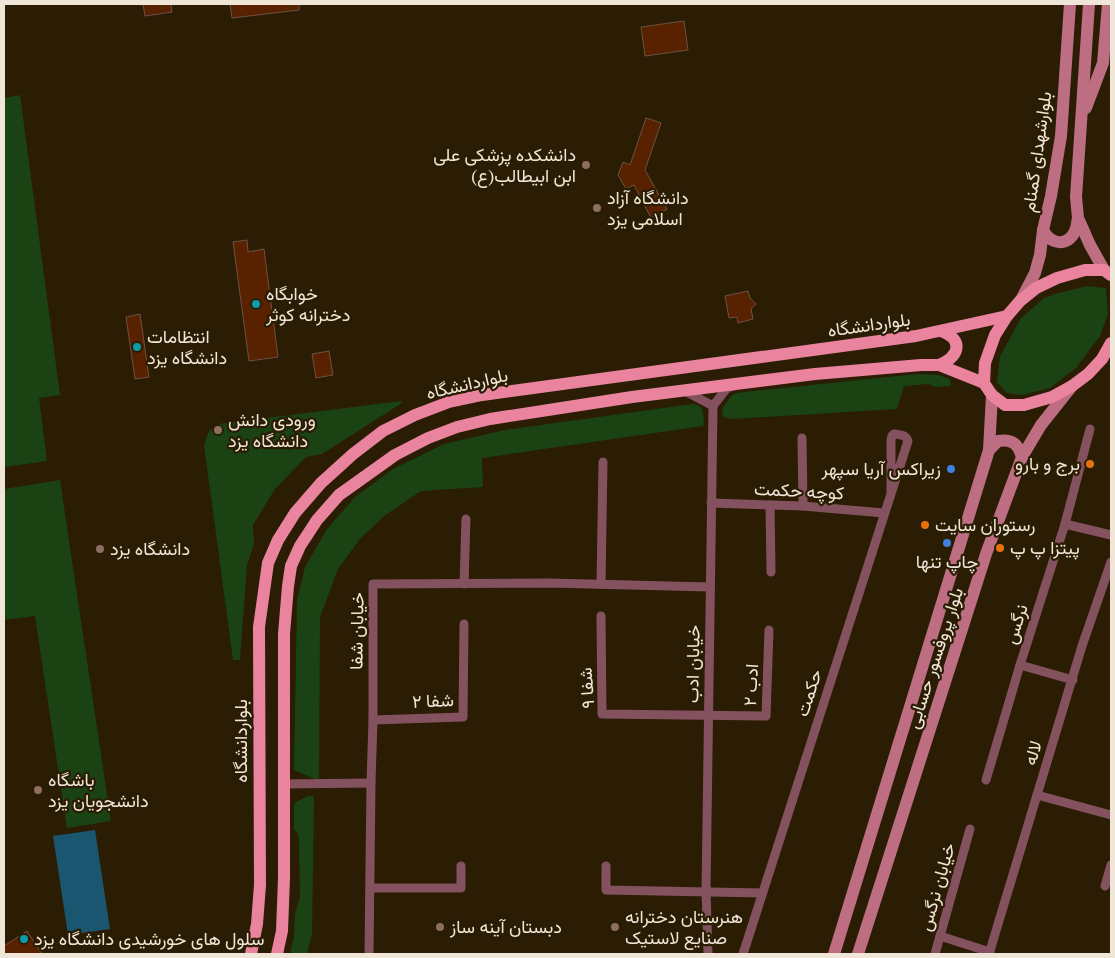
<svg xmlns="http://www.w3.org/2000/svg" width="1115" height="958" viewBox="0 0 1115 958" font-family="'PT Serif',Vazirmatn,serif">
<rect width="100%" height="100%" fill="#2b1c04"/>
<g fill="#1a4213">
<polygon points="20,95 60,395 39,398 47,461 4,467 4,98"/>
<polygon points="1087,286 1106,288 1108,314 1100,336 1076,368 1050,388 1022,395 1007,393 997,382 1000,356 1021,318 1044,298 1055,294"/>
<polygon points="917,374 938,375 950,379 951,386 935,387 928,384 904,386 897,409 731,419 723,417 722,409 731,396 736,393"/>
<polygon points="401,401 402,403 322,454 306,457 275,489 253,525 254,544 247,565 240,660 233,660 204,445 209,431 218,424"/>
<polygon points="692,404 698,405 702,408 704,422 703,426 482,458 483,487 421,491 384,516 360,539 338,569 320,617 319,781 294,770 297,601 305,567 327,529 355,497 393,469 444,444 505,430"/>
<polygon points="60,480 111,821 67,828 35,616 4,620 4,489"/>
<polygon points="308,796 313,796 314,801 312,934 307,954 290,954 294,936 295,914 300,897 299,840 298,834 294,829 294,806 296,802"/>
</g>
<polygon fill="#1b5670" points="95,830 110,929 68,935 53,836"/>
<g fill="#582200" stroke="#6d5142">
<polygon points="143,4 171,4 172,12 145,16"/>
<polygon points="230,4 299,4 299,10 232,18"/>
<polygon points="684,21 688,50 645,56 641,27"/>
<polygon points="646,118 661,123 645,170 667,209 651,218 634,185 626,189 618,175 623,162 630,165"/>
<polygon points="247,240 248,252 264,249 278,357 249,361 233,242"/>
<polygon points="748,291 750,298 756,304 751,309 753,319 738,323 737,317 729,318 725,296"/>
<polygon points="140,314 149,377 135,379 126,317"/>
<polygon points="329,351 333,375 316,378 312,354"/>
<polygon points="27,931 42,954 4,954 4,946"/>
</g>
<g fill="none" stroke-linecap="round" stroke-linejoin="round">
<g stroke="#84525e" stroke-width="9">
<polyline points="685,391 713,406"/>
<polyline points="713,406 727,388 734,386"/>
<polyline points="802,438 803,506"/>
<polyline points="711,503 803,506 884,513"/>
<polyline points="770,505 771,572"/>
<polyline points="1065,524 1090,429"/>
<polyline points="464,584 466,519"/>
<polyline points="601,584 603,462"/>
<polyline points="601,616 602,714 766,716 769,630"/>
<polyline points="1020,665 1073,680"/>
<polyline points="373,720 463,717 464,624"/>
<polyline points="986,780 1020,665 1065,524 1111,535"/>
<polyline points="284,784 371,783"/>
<polyline points="1037,795 1111,815"/>
<polyline points="606,866 606,890 762,893"/>
<polyline points="1105,886 1111,865"/>
<polyline points="370,888 461,888 461,866"/>
<polyline points="940,936 990,952"/>
<polyline points="369,954 371,783 373,720 373,584 549,583 710,587"/>
<polyline points="708,954 706,891 713,406"/>
<path d="M743 954 908 441C905 434 901 435 894 434L892 436 891 440V493"/>
<polyline points="935,954 970,829"/>
<polyline points="989,954 1082,646 1111,562"/>
</g>
<g stroke="#bd6e82" stroke-width="12">
<polyline points="1089,4 1076,197 1078,218 1090,245 1104,270"/>
<polyline points="1086,108 1103,63 1108,4"/>
<path d="M1043 230C1051 245 1068 247 1075 231 1077 227 1077 222 1078 218"/>
<polyline points="1021,300 1035,273 1040,255 1043,230 1051,196 1061,136 1070,4"/>
<path d="M989 450 998 441C1013 439 1018 444 1022 457"/>
<polyline points="834,954 989,450 992,395"/>
<polyline points="858,954 986,554 1022,457 1041,425 1072,386"/>
</g>
<g stroke="#ea839e" stroke-width="12">
<polyline points="1111,275 1104,270 1085,270 1057,278 1036,288 1020,301 1007,316 995,335 985,363 984,383 992,395 1005,405 1024,405 1052,397 1072,386 1088,374 1102,359 1111,343"/>
<path d="M939 365C960 356 964 340 941 331"/>
<polyline points="251,954 257,924 260,885 259,627 268,563 278,540 295,513 321,483 353,454 383,431 415,415 449,402 482,395 916,336 1007,316"/>
<polyline points="277,954 282,931 284,878 284,634 288,586 291,566 300,546 317,520 339,495 395,455 428,438 457,427 490,419 632,397 815,374 921,365 939,365 984,383"/>
</g>
</g>
<g fill="#8d6e63" stroke="#2b1c04" stroke-width="2">
<circle cx="586" cy="165" r="5"/>
<circle cx="597" cy="208" r="5"/>
<circle cx="218" cy="430" r="5"/>
<circle cx="100" cy="549" r="5"/>
<circle cx="38" cy="790" r="5"/>
<circle cx="440" cy="927" r="5"/>
<circle cx="615" cy="927" r="5"/>
</g>
<g fill="#0f9aa8" stroke="#2b1c04" stroke-width="2">
<circle cx="256" cy="304" r="5"/>
<circle cx="137" cy="347" r="5"/>
<circle cx="24" cy="939" r="5"/>
</g>
<g fill="#e8710a" stroke="#2b1c04" stroke-width="2">
<circle cx="1090" cy="464" r="5"/>
<circle cx="925" cy="525" r="5"/>
<circle cx="1000" cy="548" r="5"/>
</g>
<g fill="#3f7fe0" stroke="#2b1c04" stroke-width="2">
<circle cx="951" cy="469" r="5"/>
<circle cx="947" cy="543" r="5"/>
</g>
<g text-anchor="middle" stroke-width="4.5" stroke-linejoin="round" paint-order="stroke">
<g font-size="18" fill="#f0e6d8" stroke="#2b1c04">
<text transform="translate(1037 152) rotate(-82)" y="6">بلوارشهدای گمنام</text>
<text transform="translate(869 325) rotate(-8)" y="6">بلواردانشگاه</text>
<text transform="translate(467 384) rotate(-13)" y="6">بلواردانشگاه</text>
<text transform="translate(799 491) rotate(3)" y="6">کوچه حکمت</text>
<text transform="translate(1016 624) rotate(-72)" y="6">نرگس</text>
<text transform="translate(357 631) rotate(-89)" y="6">خیابان شفا</text>
<text transform="translate(935 658) rotate(-72)" y="6">بلوار پروفسور حسابی</text>
<text transform="translate(693 664) rotate(-89)" y="6">خیابان ادب</text>
<text transform="translate(751 685) rotate(-87)" y="6">ادب ۲</text>
<text transform="translate(587 688) rotate(-94)" y="6">شفا ۹</text>
<text transform="translate(809 693) rotate(-72)" y="6">حکمت</text>
<text transform="translate(433 701) rotate(-3)" y="6">شفا ۲</text>
<text transform="translate(241 741) rotate(-90)" y="6">بلواردانشگاه</text>
<text transform="translate(1033 753) rotate(-73)" y="6">لاله</text>
<text transform="translate(937 887) rotate(-74)" y="6">خیابان نرگس</text>
</g>
<g font-size="18" fill="#f0e6d8" stroke="#2b1c04" text-anchor="start">
<text x="576" y="161" text-anchor="end">دانشکده پزشکی علی<tspan x="576" dy="21">ابن ابیطالب(ع)</tspan></text>
<text x="607" y="204">دانشگاه آزاد<tspan x="607" dy="21">اسلامی یزد</tspan></text>
<text x="266" y="300">خوابگاه<tspan x="266" dy="21">دخترانه کوثر</tspan></text>
<text x="147" y="343">انتظامات<tspan x="147" dy="21">دانشگاه یزد</tspan></text>
<text x="228" y="426">ورودی دانش<tspan x="228" dy="21">دانشگاه یزد</tspan></text>
<text x="1080" y="470" text-anchor="end">برج و بارو</text>
<text x="941" y="475" text-anchor="end">زیراکس آریا سپهر</text>
<text x="935" y="531">رستوران سایت</text>
<text x="1010" y="554">پیتزا پ پ</text>
<text x="110" y="555">دانشگاه یزد</text>
<text x="947" y="568" text-anchor="middle">چاپ تنها</text>
<text x="48" y="786">باشگاه<tspan x="48" dy="21">دانشجویان یزد</tspan></text>
<text x="625" y="923">هنرستان دخترانه<tspan x="625" dy="21">صنایع لاستیک</tspan></text>
<text x="450" y="933">دبستان آینه ساز</text>
<text x="34" y="945">سلول های خورشیدی دانشگاه یزد</text>
</g>
</g>
<rect width="1115" height="958" fill="none" stroke="#f0e6d8" stroke-width="10"/>
</svg>
